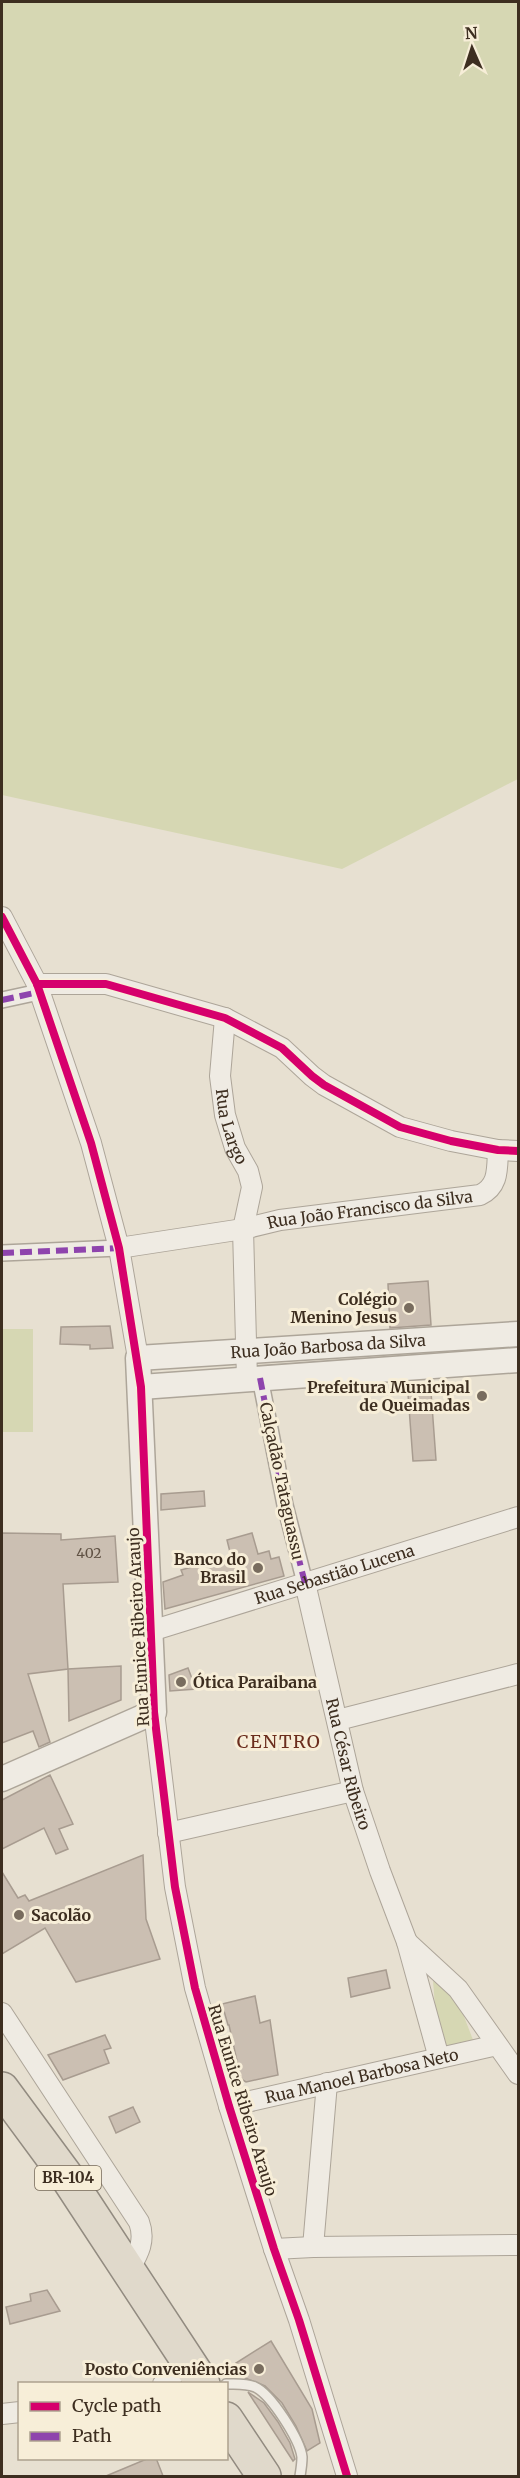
<svg xmlns="http://www.w3.org/2000/svg" width="520" height="2478" viewBox="0 0 520 2478" font-family="Merriweather,serif">
<rect width="100%" height="100%" fill="#e7e0d1"/>
<g fill="#d6d7b3">
<polygon points="2,2 518,2 518,779 342,869 2,795"/>
<rect x="2" y="1329" width="31" height="103"/>
<polygon points="433,1981 458,2001 475,2045 448,2050 435,2006"/>
</g>
<g fill="#cbbfb2" stroke="#a89c90" stroke-width="1.5">
<polygon points="428,1281 431,1325 390,1328 388,1284"/>
<polygon points="110,1326 113,1348 90,1349 90,1345 60,1344 61,1327"/>
<polygon points="431,1392 436,1460 413,1461 408,1394"/>
<polygon points="204,1491 205,1506 161,1510 161,1494"/>
<polygon points="2,1533 61,1534 61,1540 115,1536 118,1582 63,1584 68,1669 28,1674 50,1742 39,1747 33,1731 2,1743"/>
<polygon points="252,1533 258,1554 269,1551 271,1559 279,1557 284,1576 165,1609 163,1582 183,1575 181,1570 231,1556 227,1540"/>
<polygon points="121,1666 121,1700 69,1721 68,1669"/>
<polygon points="188,1668 196,1689 170,1691 169,1675"/>
<polygon points="50,1775 73,1824 59,1829 68,1849 56,1854 44,1828 2,1849 2,1800"/>
<polygon points="143,1855 146,1919 160,1959 76,1982 45,1928 2,1954 2,1872 18,1898 25,1895 29,1901"/>
<polygon points="386,1970 390,1988 351,1997 348,1978"/>
<polygon points="255,1996 260,2023 270,2020 278,2075 246,2082 241,2079 229,2025 228,2025 222,2004"/>
<polygon points="105,2035 111,2048 104,2050 109,2063 63,2080 48,2055"/>
<polygon points="133,2107 140,2122 116,2133 109,2117"/>
<polygon points="47,2290 60,2311 10,2324 6,2307 31,2301 30,2294"/>
<polygon points="271,2341 312,2409 320,2443 307,2451 296,2426 282,2403 265,2386 245,2378 236,2363"/>
<polygon points="248,2392 264,2403 278,2422 290,2443 295,2459 293,2461"/>
<polygon points="149,2458 156,2458 163,2476 106,2476"/>
</g>
<g fill="none" stroke-linecap="round" stroke-linejoin="round">
<defs>
<path id="service" d="M226 2384C236 2384 246 2383 255 2387 271 2394 300 2440 302 2457 302 2463 301 2470 300 2476"/>
<g id="pedestrian">
<polyline points="2,1000 39,992"/>
<polyline points="2,1253 119,1248"/>
<polyline points="260,1378 285,1505 305,1583"/>
</g>
<g id="minor">
<polyline points="2,917 37,984 91,1143 119,1248 138,1358"/>
<polyline points="37,984 106,984 225,1018 282,1048 312,1076 324,1085 400,1127 451,1141 498,1150 518,1151"/>
<path id="s1" d="M225 1018 220 1076 225 1115 235 1148 248 1171 252 1187 243 1229 247 1379"/>
<path id="s2" d="M119 1248 243 1229 280 1220 480 1195C499 1186 497 1169 498 1150"/>
<path id="s3" d="M305 1583 353 1791 380 1871 407 1942 439 2058"/>
<path id="s4" d="M151 1631 518 1517"/>
<polyline points="154,1712 175,1887 195,1988 229,2106 274,2249 299,2320 347,2476"/>
<polyline points="338,1720 518,1674"/>
<polyline points="168,1833 353,1791"/>
<polyline points="407,1942 458,1989 518,2074"/>
<path d="M2 2013 139 2222C146 2241 138 2254 129 2270"/>
<path id="s5" d="M229 2106 497 2045"/>
<polyline points="313,2247 327,2083"/>
<polyline points="274,2249 313,2247 518,2245"/>
<polyline points="163,2384 189,2361"/>
<polyline points="2,2414 20,2412"/>
</g>
<g id="tertiary">
<polyline points="141,1387 518,1360"/>
<path id="s6" d="M2 1779 154 1712 138 1358 518 1334"/>
</g>
<g id="trunk">
<polyline points="2,2089 67,2177 203,2384"/>
<polyline points="226,2419 264,2476"/>
</g>
</defs>
<use href="#service" stroke="#ada599" stroke-width="12"/>
<use href="#pedestrian" stroke="#ada599" stroke-width="18"/>
<use href="#minor" stroke="#ada599" stroke-width="22"/>
<use href="#tertiary" stroke="#ada599" stroke-width="27"/>
<use href="#trunk" stroke="#928b80" stroke-width="36"/>
<use href="#service" stroke="#efebe3" stroke-width="9"/>
<use href="#pedestrian" stroke="#efebe3" stroke-width="15"/>
<use href="#minor" stroke="#efebe3" stroke-width="20"/>
<use href="#tertiary" stroke="#efebe3" stroke-width="24"/>
<use href="#trunk" stroke="#e0d9cb" stroke-width="33"/>
<g stroke="#8e44ad" stroke-width="6" stroke-dasharray="12 6" stroke-linecap="butt">
<polyline points="2,1000 39,992"/>
<polyline points="2,1253 119,1248"/>
<polyline points="260,1378 285,1505 305,1583"/>
</g>
<defs>
<g id="cycleway">
<polyline points="2,917 37,984 91,1143 119,1248 141,1387 154,1712 175,1887 195,1988 229,2106 274,2249 299,2320 347,2476"/>
<polyline points="37,984 106,984 225,1018 282,1048 312,1076 324,1085 400,1127 451,1141 498,1150 518,1151"/>
</g>
</defs>
<use href="#cycleway" stroke="#f7eed8" stroke-width="11"/>
<use href="#cycleway" stroke="#d6006c" stroke-width="8"/>
</g>
<g fill="#786c5e" stroke="#f7eed8" stroke-width="2">
<circle cx="409" cy="1308" r="6"/>
<circle cx="482" cy="1396" r="6"/>
<circle cx="258" cy="1568" r="6"/>
<circle cx="181" cy="1682" r="6"/>
<circle cx="19" cy="1915" r="6"/>
<circle cx="259" cy="2369" r="6"/>
</g>
<g text-anchor="middle" stroke-width="6" stroke-linejoin="round" paint-order="stroke">
<g font-size="14" fill="#605244">
<text x="89" y="1558">402</text>
</g>
<rect fill="#f7eed8" stroke="#756857" stroke-width="1.5" x="35" y="2166" width="66" height="24" rx="4.5"/>
<g font-size="15" font-weight="bold" fill="#3d2e20">
<text x="68" y="2183">BR-104</text>
</g>
<g font-size="16" fill="#3d2e20" stroke="#f7eed8">
<text dy="6" stroke="none"><textPath href="#s1" startOffset="110">Rua Largo</textPath></text>
<text dy="6" stroke="none"><textPath href="#s2" startOffset="254">Rua João Francisco da Silva</textPath></text>
<text dy="6" stroke="none"><textPath href="#s6" startOffset="711">Rua João Barbosa da Silva</textPath></text>
<text transform="translate(282 1481) rotate(78)" y="6">Calçadão Tataguassu</text>
<text dy="6" stroke="none"><textPath href="#s4" startOffset="192">Rua Sebastião Lucena</textPath></text>
<text transform="translate(138 1627) rotate(-93)" y="6">Rua Eunice Ribeiro Araujo</text>
<text dy="6" stroke="none"><textPath href="#s3" startOffset="186">Rua César Ribeiro</textPath></text>
<text dy="6" stroke="none"><textPath href="#s5" startOffset="136">Rua Manoel Barbosa Neto</textPath></text>
<text transform="translate(243 2100) rotate(73)" y="6">Rua Eunice Ribeiro Araujo</text>
</g>
<g font-size="16" font-weight="bold" fill="#3d2e20" stroke="#f7eed8" text-anchor="end">
<text x="397" y="1305">Colégio<tspan x="397" dy="18">Menino Jesus</tspan></text>
<text x="470" y="1393">Prefeitura Municipal<tspan x="470" dy="18">de Queimadas</tspan></text>
<text x="246" y="1565">Banco do<tspan x="246" dy="18">Brasil</tspan></text>
<text x="193" y="1688" text-anchor="start">Ótica Paraibana</text>
<text x="31" y="1921" text-anchor="start">Sacolão</text>
<text x="247" y="2375">Posto Conveniências</text>
</g>
<g font-size="18" letter-spacing="1.5" fill="#6b2e1e" stroke="#f7eed8">
<text x="279" y="1748">CENTRO</text>
</g>
</g>
<rect width="520" height="2478" fill="none" stroke="#3d2e20" stroke-width="6"/>
<rect x="18" y="2382" width="210" height="78" fill="#f7eed8" stroke="#ada18e" stroke-width="1.5"/>
<rect x="30" y="2402" width="30" height="9" fill="#d6006c" stroke="#ada18e" stroke-width="1.5"/>
<text x="72" y="2412" font-size="18" fill="#3d2e20">Cycle path</text>
<rect x="30" y="2432" width="30" height="9" fill="#8e44ad" stroke="#ada18e" stroke-width="1.5"/>
<text x="72" y="2442" font-size="18" fill="#3d2e20">Path</text>
<g transform="translate(472 48) rotate(357)" stroke="#f7eed8" stroke-width="4.5" paint-order="stroke">
<path d="M0-4.5L10 22L0 15L-10 22Z" fill="#3d2e20"/>
<text y="-9" font-size="16" font-weight="bold" text-anchor="middle" fill="#3d2e20">N</text>
</g>
</svg>
